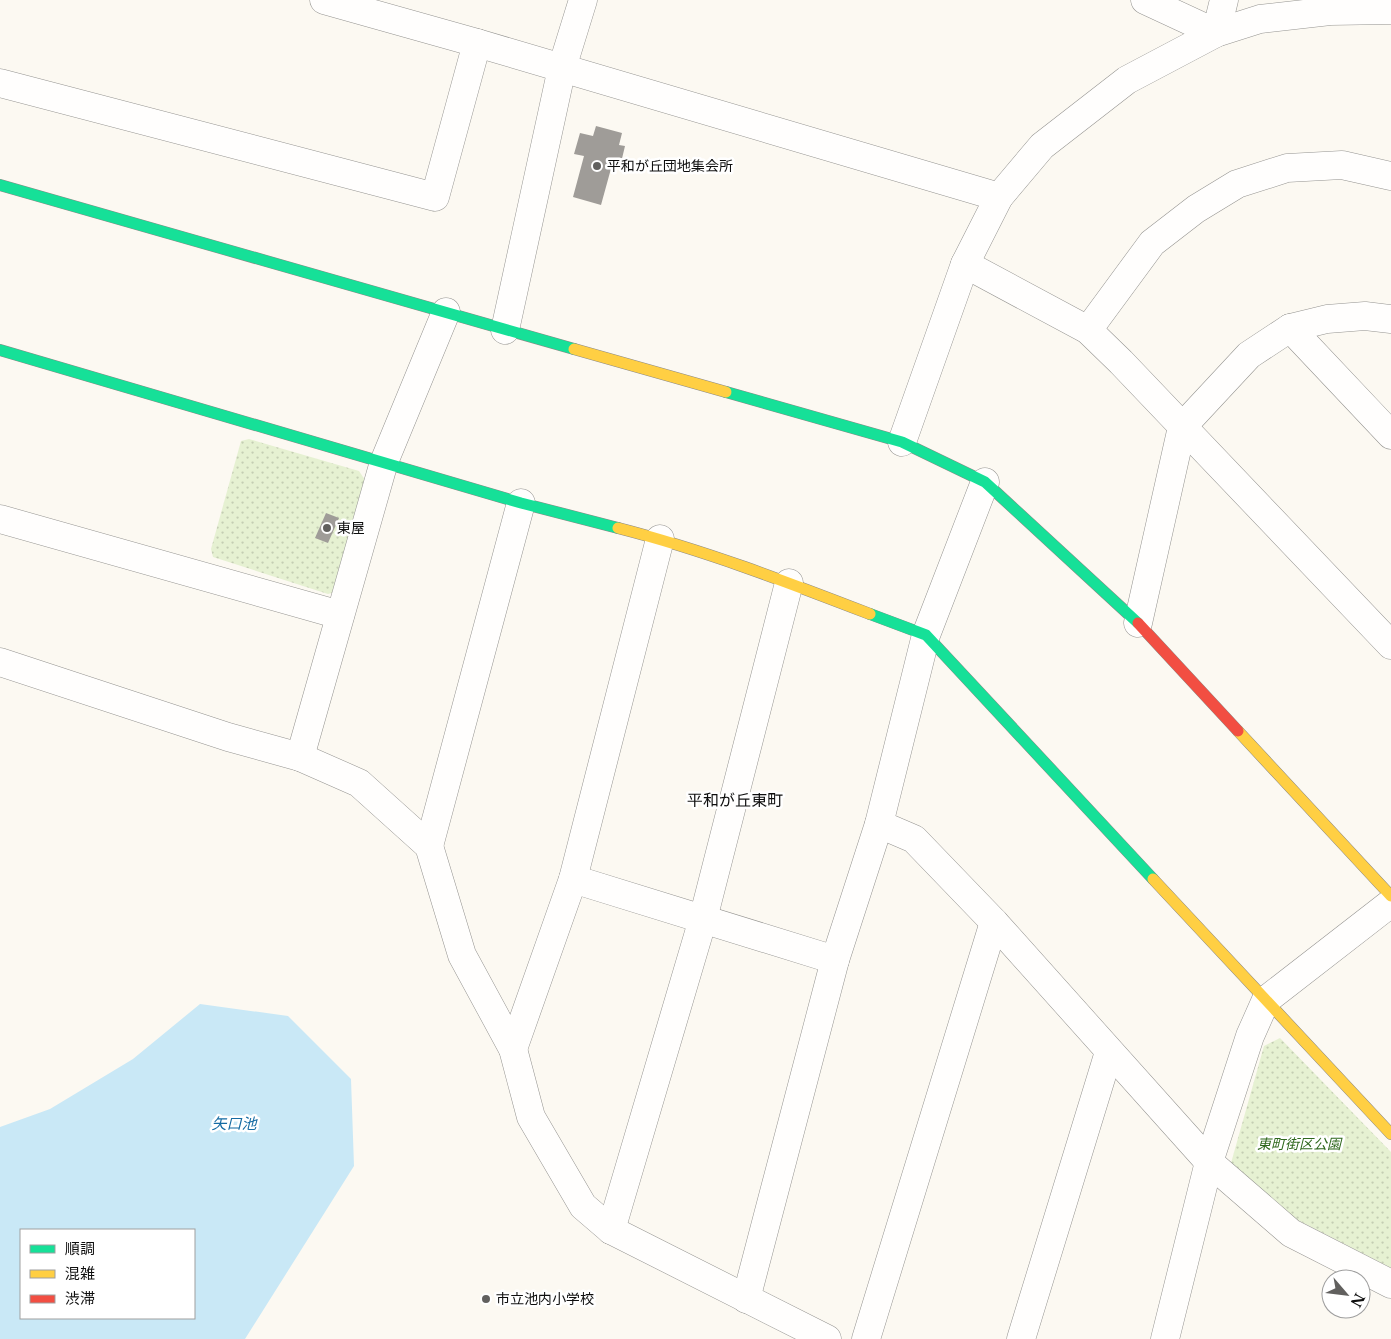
<svg xmlns="http://www.w3.org/2000/svg" width="1391" height="1339" viewBox="0 0 1391 1339" font-family="'Libre Baskerville','Noto Sans JP',serif">
<defs>
<pattern id="park-dots" width="8" height="8" patternUnits="userSpaceOnUse" patternTransform="scale(1.25)"><rect width="8" height="8" fill="#e6f1d2"/><path d="M2 2h.1M6 6h.1" fill="none" stroke="#c4cdb3" stroke-width="1.8" stroke-linecap="round"/></pattern>
</defs>
<rect width="100%" height="100%" fill="#fcf9f2"/>
<g fill="url(#park-dots)">
<polygon points="249,439 359,471 365,480 335,592 328,594 213,557 211,549 241,441"/>
<polygon points="1280,1038 1391,1152 1391,1268 1288,1215 1231,1163 1264,1046"/>
</g>
<path fill="#c9e8f6" fill-rule="evenodd" d="M200 1004 288 1016 351 1079 354 1166 245 1339H0V1127L50 1109 133 1059ZM21 1230H194V1318H21Z"/>
<g fill="#9f9c98">
<polygon points="596,126 622,133 619,145 625,146 620,167 612,165 601,205 573,197 584,156 574,154 580,133 593,136"/>
<polygon points="326,513 339,518 328,543 315,538"/>
</g>
<g fill="none" stroke-linecap="round" stroke-linejoin="round">
<defs>
<g id="street">
<polyline points="324,0 477,43 999,197"/>
<polyline points="1145,0 1216,33 1224,0"/>
<polyline points="0,83 435,197 477,43"/>
<polyline points="965,264 1088,330 1121,362 1391,645"/>
<polyline points="1290,328 1391,435"/>
<polyline points="505,330 562,68 583,0"/>
<polyline points="1088,330 1152,243 1196,209 1237,184 1287,168 1342,165 1391,176"/>
<polyline points="902,442 965,264 999,197 1042,146 1127,80 1216,33 1260,19 1330,11 1391,10"/>
<polyline points="0,519 340,615"/>
<polyline points="1138,623 1182,427 1249,355 1290,328 1327,319 1365,316 1391,319"/>
<polyline points="0,662 228,737 300,757 359,783 429,846 462,955 513,1049 531,1117 583,1206 611,1230 827,1339"/>
<polyline points="300,757 384,462 446,312"/>
<polyline points="879,824 914,839 994,922 1209,1162 1291,1233 1391,1284"/>
<polyline points="429,846 521,503"/>
<polyline points="573,879 835,960"/>
<polyline points="513,1049 573,879 660,539"/>
<polyline points="611,1230 703,919 789,583"/>
<polyline points="746,1299 835,960 879,824 926,635 985,482"/>
<polyline points="866,1339 994,922"/>
<polyline points="1021,1339 1109,1052"/>
<polyline points="1165,1339 1209,1162 1250,1036 1266,1000 1391,903"/>
</g>
<g id="fast">
<polyline points="0,185 574,349"/>
<polyline points="0,350 521,503 618,528"/>
<polyline points="726,392 902,442 985,482 1138,623"/>
<polyline points="870,614 926,635 1153,879"/>
</g>
<g id="slow">
<polyline points="574,349 726,392"/>
<path d="M618 528C704 550 787 582 870 614"/>
<polyline points="1238,731 1391,896"/>
<polyline points="1153,879 1391,1134"/>
</g>
<polyline id="jam" points="1138,623 1238,731"/>
</defs>
<use href="#street" stroke="#959491" stroke-width="29"/>
<use href="#fast" stroke="#8c8a87" stroke-width="12"/>
<use href="#slow" stroke="#8c8a87" stroke-width="12"/>
<use href="#jam" stroke="#8c8a87" stroke-width="12"/>
<use href="#street" stroke="#fffefd" stroke-width="28"/>
<use href="#fast" stroke="#16e098" stroke-width="11"/>
<use href="#slow" stroke="#ffcf43" stroke-width="11"/>
<use href="#jam" stroke="#f24e42" stroke-width="11"/>
</g>
<g fill="#61605e" stroke="#fff" stroke-width="2">
<circle cx="597" cy="166" r="5"/>
<circle cx="327" cy="528" r="5"/>
<circle cx="486" cy="1299" r="5"/>
</g>
<g text-anchor="middle" stroke-width="5" stroke-linejoin="round" paint-order="stroke">
<g font-size="14" fill="#0e0e0e" stroke="#fff" text-anchor="start">
<text x="607" y="171">平和が丘団地集会所</text>
<text x="337" y="533">東屋</text>
<text x="496" y="1304">市立池内小学校</text>
</g>
<g font-size="14" font-style="italic" fill="#2f681d" stroke="#fff">
<text x="1299" y="1149">東町街区公園</text>
</g>
<g font-size="15" font-style="italic" fill="#156ba3" stroke="#fff">
<text x="234" y="1129">矢口池</text>
</g>
<g font-size="16" fill="#0e0e0e" stroke="#fff">
<text x="735" y="806">平和が丘東町</text>
</g>
</g>
<rect x="20" y="1229" width="175" height="90" fill="#ffffff" stroke="#9f9f9f"/>
<rect x="30" y="1245" width="25" height="8" fill="#16e098" stroke="#9f9f9f"/>
<text x="65" y="1254" font-size="15" fill="#0e0e0e">順調</text>
<rect x="30" y="1270" width="25" height="8" fill="#ffcf43" stroke="#9f9f9f"/>
<text x="65" y="1279" font-size="15" fill="#0e0e0e">混雑</text>
<rect x="30" y="1295" width="25" height="8" fill="#f24e42" stroke="#9f9f9f"/>
<text x="65" y="1304" font-size="15" fill="#0e0e0e">渋滞</text>
<g transform="translate(1346 1294) rotate(118)"><circle r="24" fill="#ffffff" stroke="#9f9f9f"/>
<path d="M0-4L9 19L0 12L-9 19Z" fill="#61605e"/>
<text y="-8" font-size="14" font-weight="bold" text-anchor="middle" fill="#0e0e0e">N</text>
</g>
</svg>
